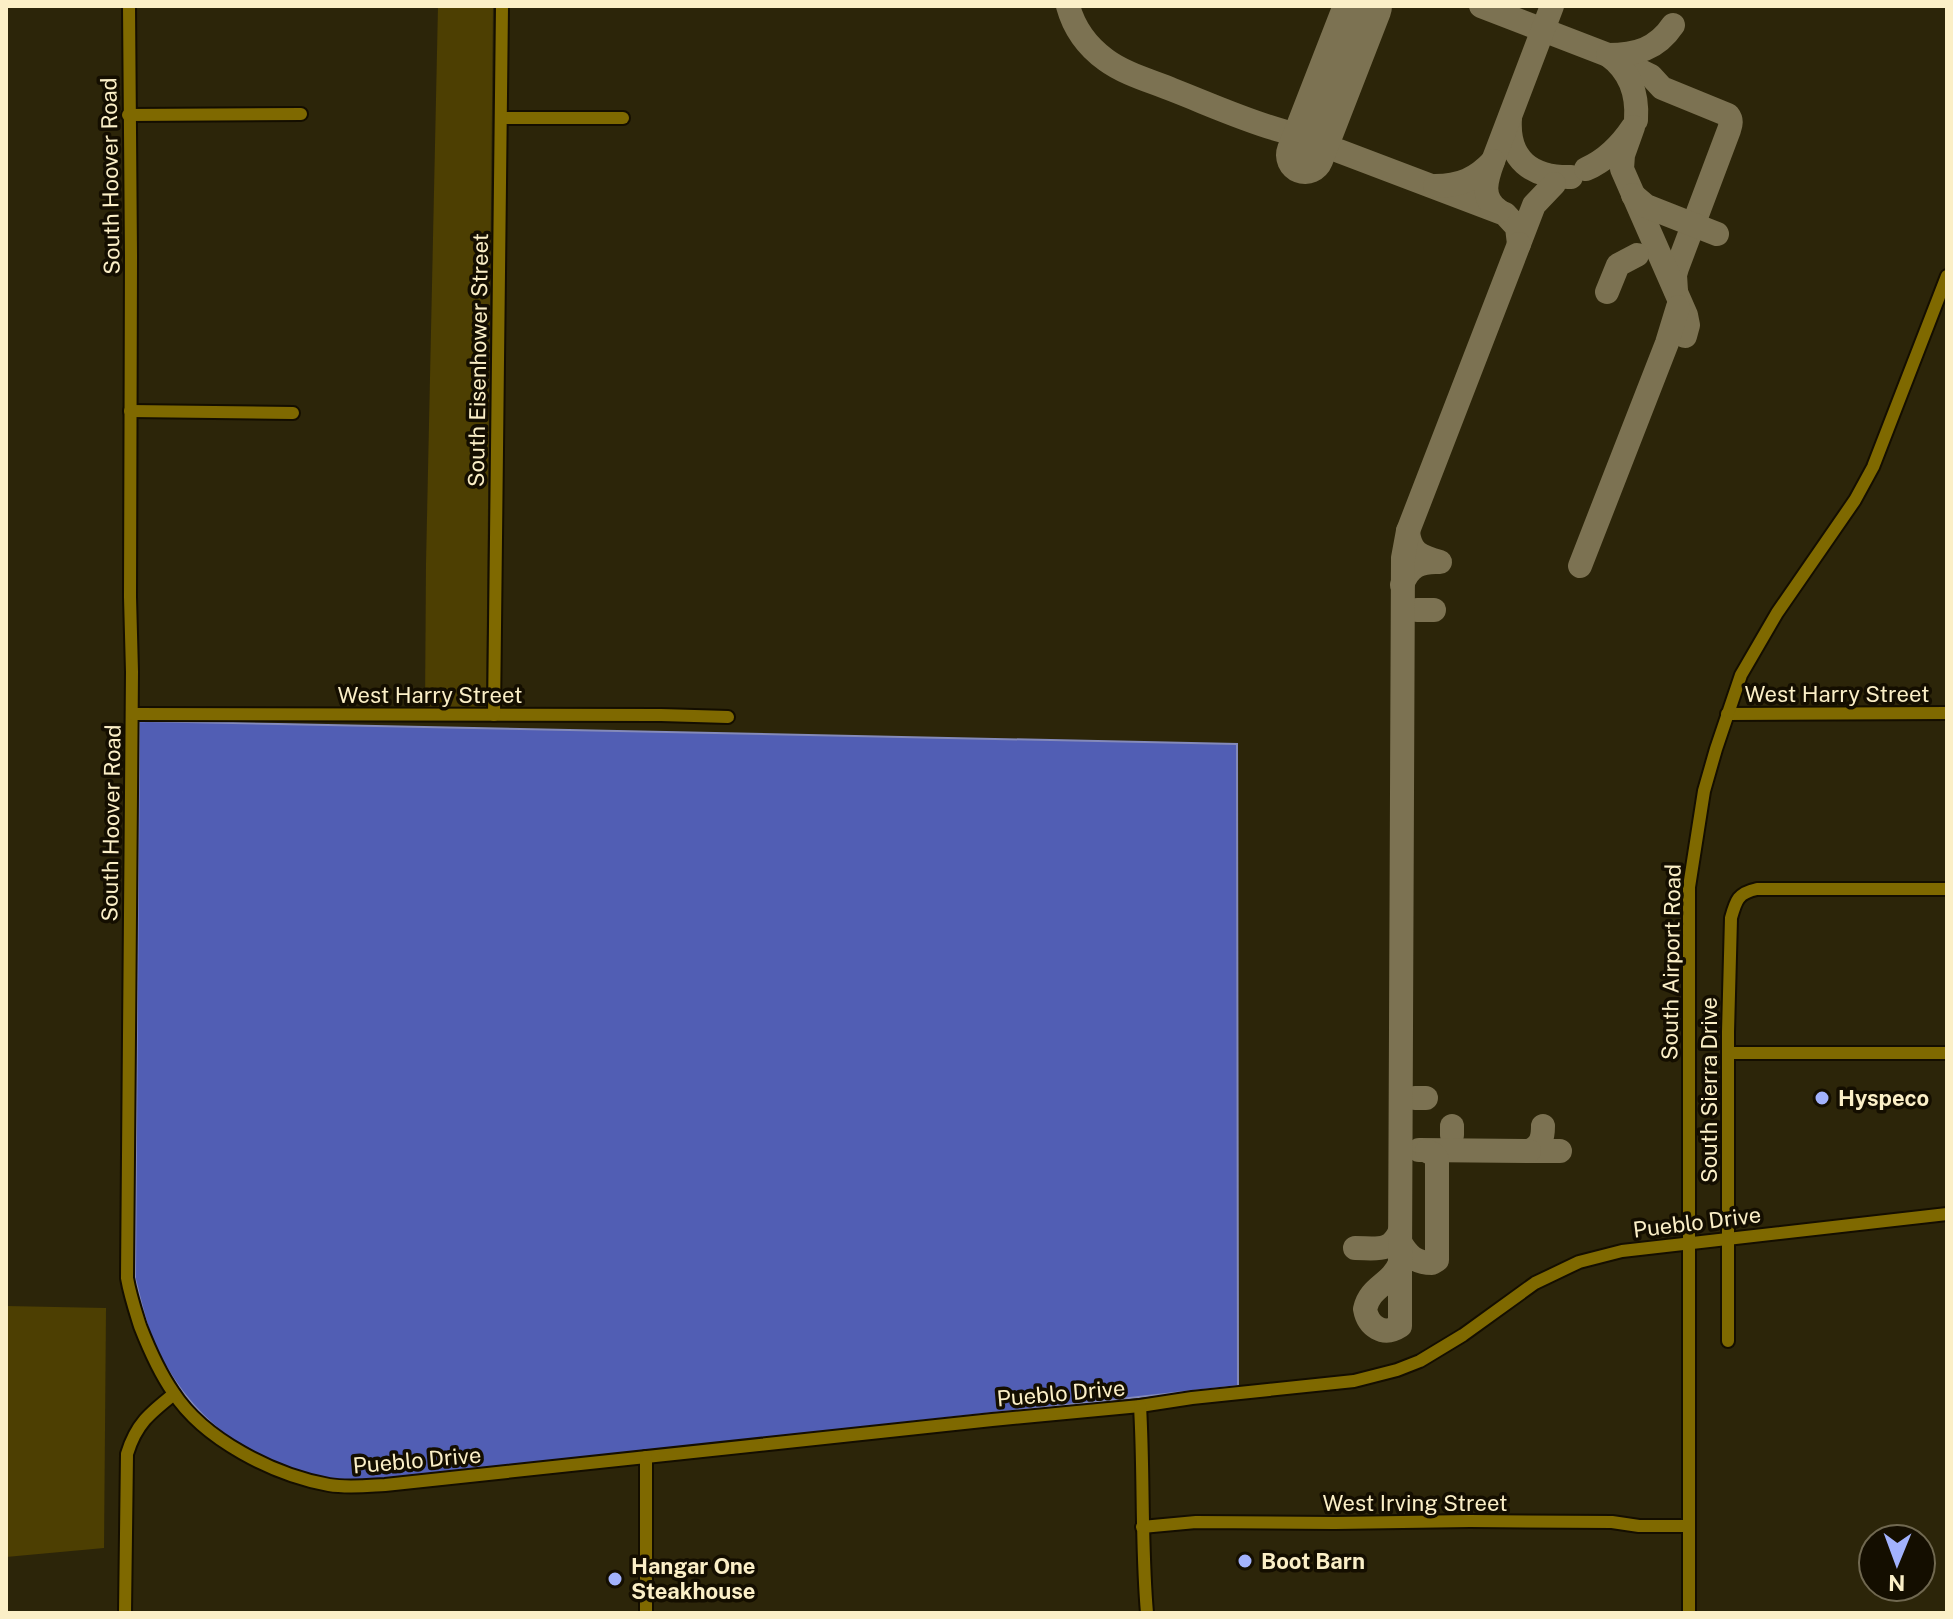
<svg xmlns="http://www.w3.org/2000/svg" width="1953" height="1619" viewBox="0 0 1953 1619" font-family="'Public Sans',sans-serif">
<rect width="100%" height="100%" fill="#2c2509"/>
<g fill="#4d3f02">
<polygon points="438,6 493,6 486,707 425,709 426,564"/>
<polygon points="6,1306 106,1308 104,1548 6,1557"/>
</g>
<path fill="#515eb4" stroke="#848aba" stroke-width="2" d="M139 721 1237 744 1238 1386 360 1483C268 1475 199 1434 156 1349 146 1329 141 1301 135 1279Z"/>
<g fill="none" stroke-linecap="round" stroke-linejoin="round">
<g stroke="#7c7252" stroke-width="24">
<path d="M1068 6C1074 28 1088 47 1106 60 1125 74 1151 81 1173 90 1209 104 1246 121 1283 131"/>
<path d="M1481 6 1608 55 1651 76 1662 88 1728 115C1732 120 1731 124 1729 130L1677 268 1675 275 1676 291"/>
<path d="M1510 118C1507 160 1532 178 1571 177"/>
<path d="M1636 120C1638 93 1629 70 1608 55 1636 55 1657 49 1673 25"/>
<polyline points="1339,151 1505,214 1517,227 1519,244 1534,205 1554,184"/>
<polyline points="1493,161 1552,6"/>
<path d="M1586 169C1607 160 1621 145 1633 127L1623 155 1622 169 1686 315 1688 325 1685 336"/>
<path d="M1435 186C1460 186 1476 179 1493 161 1486 180 1480 198 1499 211"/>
<polyline points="1633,195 1646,206 1717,234"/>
<polyline points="1607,292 1618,265 1637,255"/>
<polyline points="1580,566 1667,343 1678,307"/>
<path d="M1402 585C1409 566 1420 561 1440 562 1420 556 1410 553 1408 531"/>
<polyline points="1417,610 1434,610"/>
<polyline points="1415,1098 1426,1098"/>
<polyline points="1452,1126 1452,1135"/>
<path d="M1543 1126C1543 1138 1541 1146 1529 1151H1560"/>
<polyline points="1419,1150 1529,1151"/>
<path d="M1400 1242C1408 1256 1416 1263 1432 1263L1437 1260V1159L1433 1154 1427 1151"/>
<path d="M1355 1248C1376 1248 1391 1253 1400 1231"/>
<path d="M1400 1263V1326C1383 1337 1368 1326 1365 1309 1370 1286 1391 1285 1400 1263L1403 558 1408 531 1519 244"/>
</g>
<polyline stroke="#7c7252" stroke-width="58" points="1305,155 1363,6"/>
<defs>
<g id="minor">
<path d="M129 6 131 256 130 597 132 672 127 1278C130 1295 135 1310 140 1326 149 1349 159 1372 173 1392 204 1440 274 1475 329 1485 347 1488 366 1486 385 1485L992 1420 1140 1406 1192 1398 1354 1381 1397 1370 1420 1361 1463 1335 1535 1283 1579 1262 1622 1251 1947 1214"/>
<polyline points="128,115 301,114"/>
<polyline points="501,118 623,118"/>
<polyline points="130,411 293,413"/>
<polyline points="132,714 661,715 728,717"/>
<polyline points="1727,714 1947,713"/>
<polyline points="494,715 502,6"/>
<polyline points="1728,1053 1947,1053"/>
<path d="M1728 1341V1032L1731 918C1736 900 1738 893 1757 889H1947"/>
<path d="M1140 1406C1144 1475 1141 1544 1147 1613"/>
<polyline points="646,1457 646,1613"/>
<polyline points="1142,1527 1196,1522 1335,1523 1470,1521 1612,1522 1639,1526 1689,1526"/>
<path d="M125 1613 127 1454C136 1424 150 1413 174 1394"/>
<polyline points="1689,1613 1689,887 1704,791 1716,749 1741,675 1777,613 1855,500 1873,467 1947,276"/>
</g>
</defs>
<use href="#minor" stroke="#140e00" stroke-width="16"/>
<use href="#minor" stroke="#7f6900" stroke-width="12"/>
</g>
<g fill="#a2b2fd" stroke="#140e00" stroke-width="3">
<circle cx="1822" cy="1098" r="8"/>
<circle cx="1245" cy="1561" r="8"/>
<circle cx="615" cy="1579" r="8"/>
</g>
<g text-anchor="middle" stroke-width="7" stroke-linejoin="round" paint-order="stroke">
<g font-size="22" fill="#fbefc7" stroke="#140e00">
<text transform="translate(110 176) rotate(-91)" y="8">South Hoover Road</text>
<text transform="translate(478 360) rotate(-89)" y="8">South Eisenhower Street</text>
<text x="1837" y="702">West Harry Street</text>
<text x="430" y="703">West Harry Street</text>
<text transform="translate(111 823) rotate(-89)" y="8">South Hoover Road</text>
<text transform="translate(1671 962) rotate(-89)" y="8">South Airport Road</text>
<text transform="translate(1709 1090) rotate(-90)" y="8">South Sierra Drive</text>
<text transform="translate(1697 1222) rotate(-7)" y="8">Pueblo Drive</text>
<text transform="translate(1061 1393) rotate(-5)" y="8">Pueblo Drive</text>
<text transform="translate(417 1460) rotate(-5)" y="8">Pueblo Drive</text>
<text x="1415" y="1511">West Irving Street</text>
</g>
<g font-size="22" font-weight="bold" fill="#fbefc7" stroke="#140e00" text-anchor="start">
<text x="1838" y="1106">Hyspeco</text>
<text x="1261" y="1569">Boot Barn</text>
<text x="631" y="1574">Hangar One<tspan x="631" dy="25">Steakhouse</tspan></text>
</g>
</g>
<rect width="1953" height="1619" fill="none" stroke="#fbefc7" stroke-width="16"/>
<g transform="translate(1897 1563) rotate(181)"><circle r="38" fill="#140e00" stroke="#706850" stroke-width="2"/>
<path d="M0-6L14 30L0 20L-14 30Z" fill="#a2b2fd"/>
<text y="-12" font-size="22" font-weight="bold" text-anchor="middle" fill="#fbefc7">N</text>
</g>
</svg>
